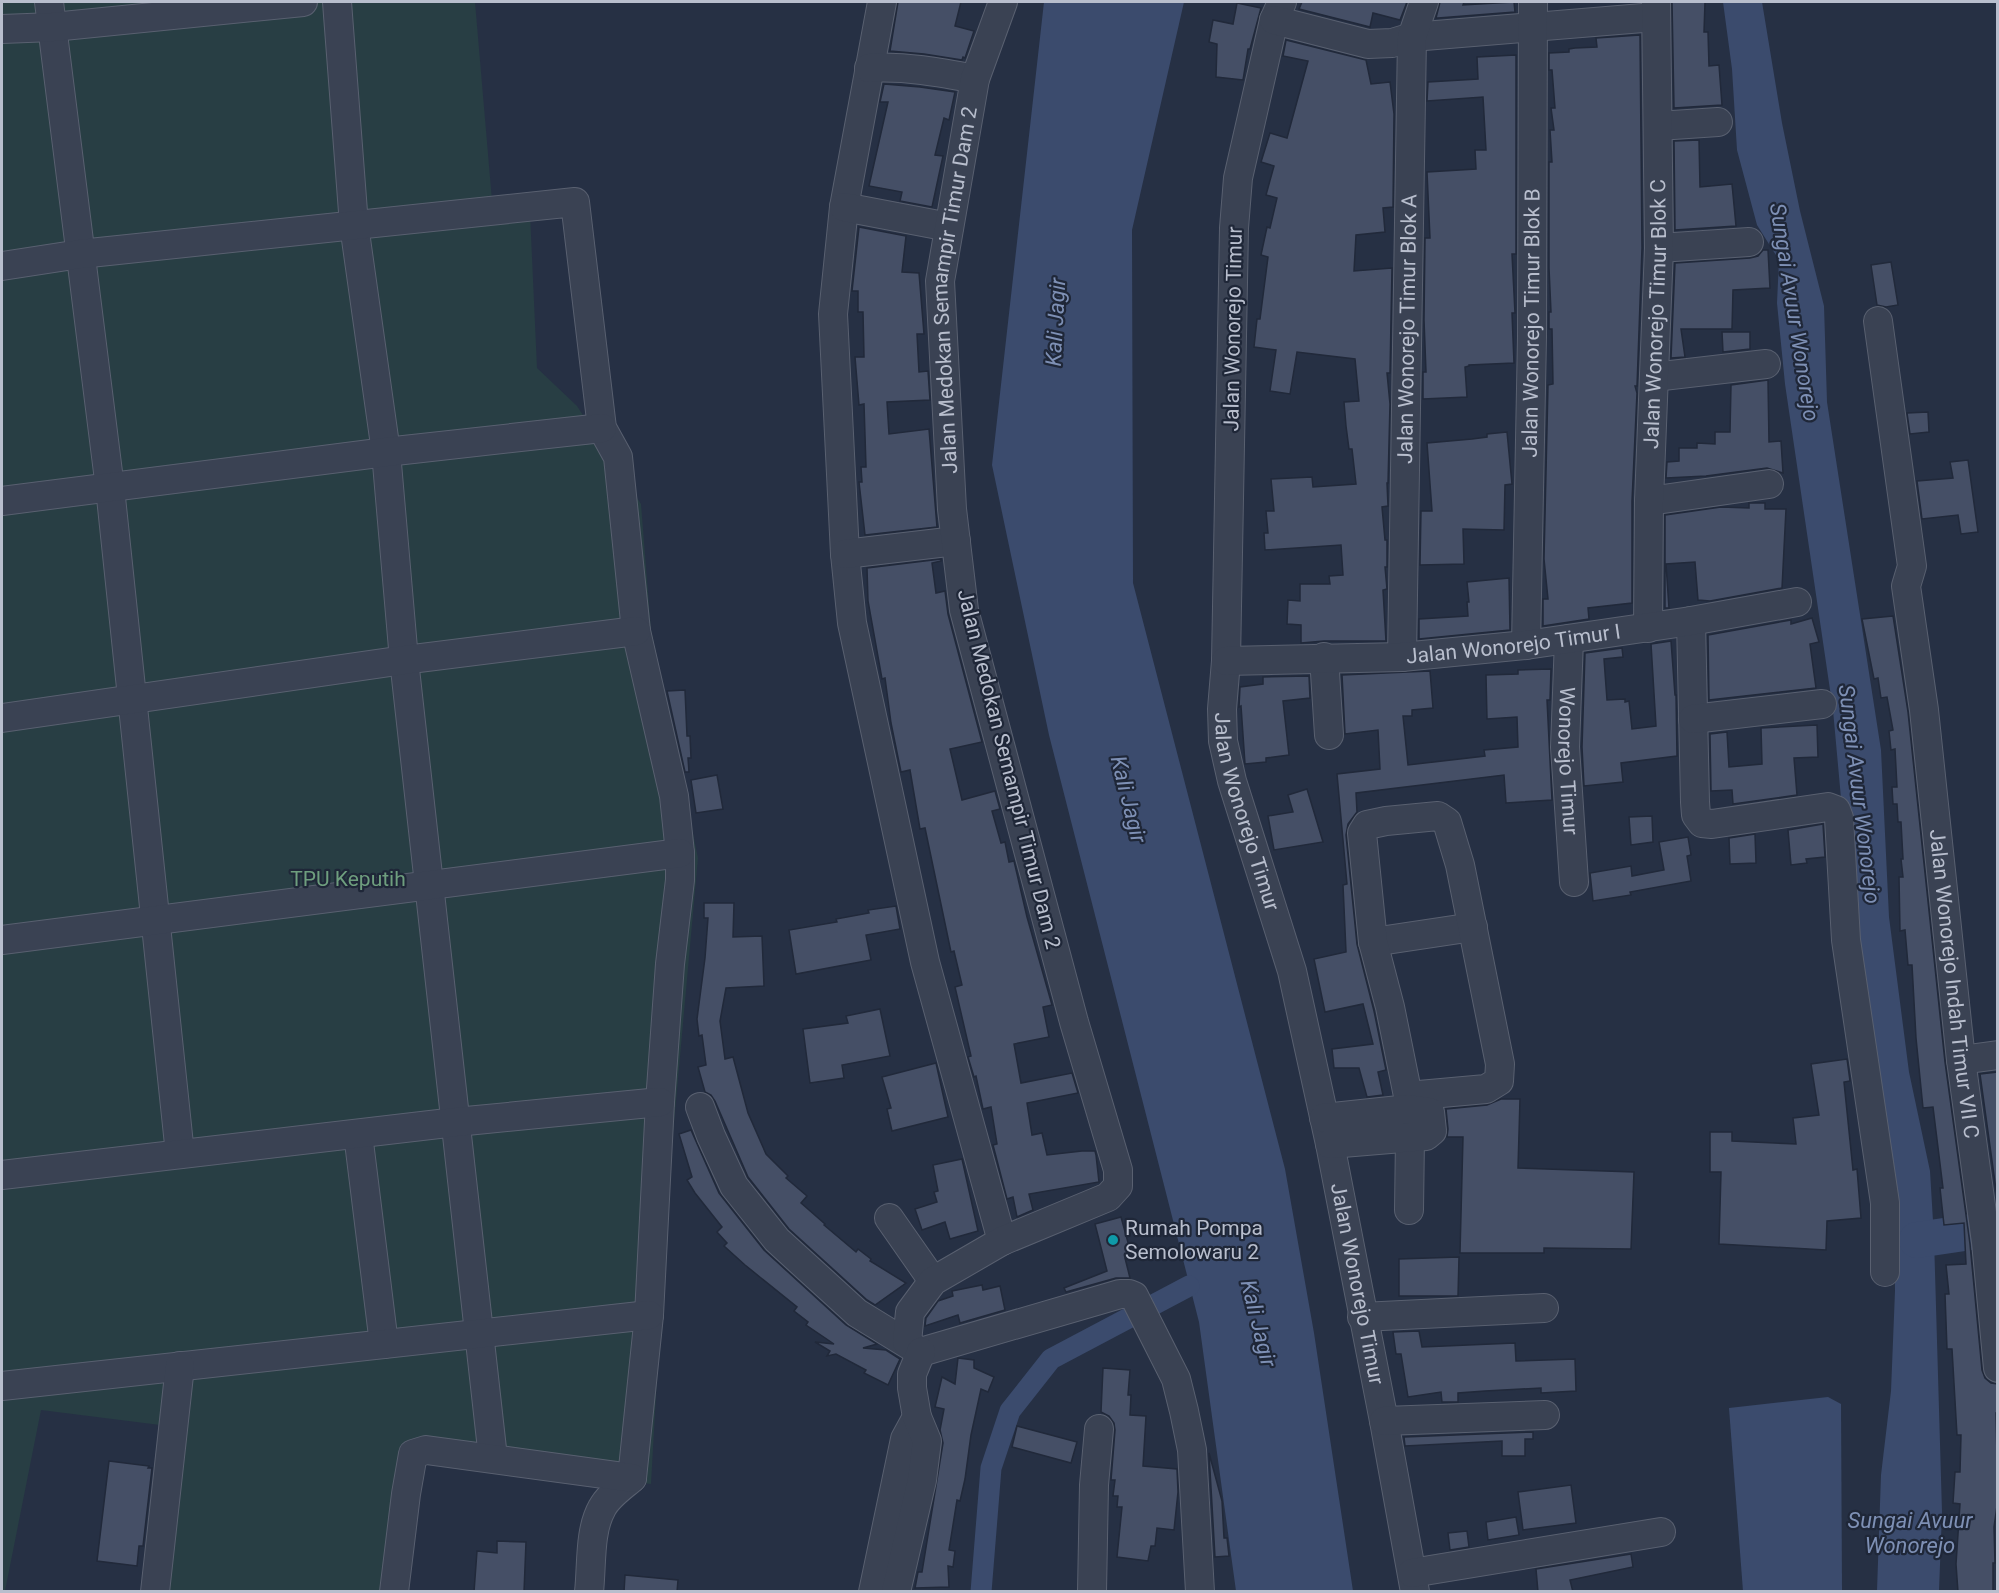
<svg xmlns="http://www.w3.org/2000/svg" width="1999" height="1593" viewBox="0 0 1999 1593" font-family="Roboto,sans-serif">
<rect width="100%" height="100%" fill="#263044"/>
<polygon fill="#283e44" points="2,2 475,2 494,224 530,213 537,368 577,406 641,504 651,630 698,858 667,1200 651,1484 419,1456 395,1591 149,1591 168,1426 41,1410 5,1591 2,1592"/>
<g fill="#3b4b6d">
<polygon points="1044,2 1184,2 1132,230 1133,583 1285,1169 1314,1333 1353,1591 1236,1591 1199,1322 1049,735 992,465"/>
<polygon points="1723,2 1762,2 1782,123 1800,211 1824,306 1827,402 1881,750 1889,917 1909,1072 1930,1171 1934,1238 1942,1512 1939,1591 1877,1591 1881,1475 1891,1391 1895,1291 1894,1206 1847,864 1833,710 1785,384 1777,303 1779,260 1757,225 1737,150 1732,69"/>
<polygon points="1828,1397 1841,1404 1842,1591 1743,1591 1729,1408"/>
</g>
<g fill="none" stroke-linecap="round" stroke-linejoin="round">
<polyline stroke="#3b4b6d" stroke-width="21" points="981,1592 991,1468 1010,1411 1051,1359 1189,1286"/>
<polyline stroke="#3b4b6d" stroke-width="36" points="1917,1240 1998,1228"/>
</g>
<g fill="#454f66" stroke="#21293a" stroke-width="1.5">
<polygon points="898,2 961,2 955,26 974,31 965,58 963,57 962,60 924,54 890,51"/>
<polygon points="1302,2 1407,2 1400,20 1373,13 1370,27 1299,9"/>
<polygon points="1440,2 1464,2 1463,5 1514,2 1515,12 1438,18 1436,18"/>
<polygon points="1672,2 1705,2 1704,32 1708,32 1709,66 1719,65 1722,105 1674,108"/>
<polygon points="1237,3 1261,8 1250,49 1248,49 1243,80 1216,77 1217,44 1209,42 1213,20 1233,24"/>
<polygon points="1640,35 1642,248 1637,386 1635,386 1637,393 1632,501 1632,603 1588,608 1589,619 1543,626 1543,599 1548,599 1544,559 1548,385 1553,384 1552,329 1549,329 1549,312 1551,312 1549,268 1549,162 1552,162 1550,130 1554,130 1551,108 1555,108 1552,70 1549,70 1549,53 1569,52 1569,49 1575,48 1597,47 1596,38"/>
<polygon points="1286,40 1366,60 1371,84 1390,82 1394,114 1393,207 1383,208 1385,232 1356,235 1354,271 1392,268 1390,373 1387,373 1390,404 1388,483 1387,483 1388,506 1382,507 1385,540 1387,540 1387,567 1385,567 1387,589 1383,590 1386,641 1324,641 1301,643 1301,625 1287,624 1288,600 1300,601 1300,584 1330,584 1329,576 1343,575 1341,545 1265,550 1264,533 1268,533 1266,511 1274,511 1271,479 1312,477 1313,487 1356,484 1352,449 1349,449 1346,426 1344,402 1359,401 1355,359 1297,352 1290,394 1270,391 1276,350 1254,347 1257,319 1260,319 1268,257 1261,255 1267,227 1270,228 1277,198 1266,195 1274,166 1261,162 1270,133 1287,138 1308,61 1283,56"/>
<polygon points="1516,55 1516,254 1512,254 1515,313 1512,313 1514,363 1469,365 1469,366 1465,367 1467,397 1423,399 1423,372 1426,372 1424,320 1425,238 1430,238 1427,172 1476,169 1475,150 1486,150 1483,97 1427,101 1428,82 1478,79 1477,57"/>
<polygon points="884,84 920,87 955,92 949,120 944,118 935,155 943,156 932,207 900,201 902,192 869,186 888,102 880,102"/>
<polygon points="1699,140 1700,187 1732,184 1736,226 1675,230 1674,141"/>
<polygon points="859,227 906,236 902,272 919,273 924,334 917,334 919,372 928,371 930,400 887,402 889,434 929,429 937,527 865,535 859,482 862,482 861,467 866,467 864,404 859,405 855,357 864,357 863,312 858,312 858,291 852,291"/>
<polygon points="1763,250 1768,250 1770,288 1733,290 1732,329 1681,329 1685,357 1671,358 1675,263 1750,258 1758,256"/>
<polygon points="1891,262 1898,305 1886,307 1877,305 1871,265"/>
<polygon points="1722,332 1750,332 1750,349 1723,352"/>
<polygon points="1768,380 1769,442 1781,441 1783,473 1767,468 1706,476 1666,478 1667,462 1679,461 1679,448 1697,448 1697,443 1715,444 1715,432 1730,432 1731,385"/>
<polygon points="1928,412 1929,432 1910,434 1907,413"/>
<polygon points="1507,432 1512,484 1505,485 1504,530 1463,529 1464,564 1420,565 1421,511 1432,511 1427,443 1472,439 1487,437 1487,434"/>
<polygon points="1968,460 1978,532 1961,534 1958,515 1922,519 1917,481 1953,478 1950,462"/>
<polygon points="1749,503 1765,503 1765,509 1786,509 1782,588 1710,601 1698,600 1695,562 1666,564 1669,608 1665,608 1665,515 1721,507 1749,508"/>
<polygon points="941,559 941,561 932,563 936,593 945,591 948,614 982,742 950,749 962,800 995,791 1000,809 992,811 1001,843 1005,842 1009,862 1014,861 1027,917 1052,1005 1043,1007 1049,1037 1014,1044 1021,1083 1072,1073 1078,1093 1027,1103 1032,1135 1042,1133 1047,1155 1082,1151 1095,1151 1096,1155 1099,1182 1029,1194 1033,1210 1017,1217 1013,1197 1007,1199 993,1145 997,1144 991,1107 983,1109 976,1076 974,1077 968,1057 971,1056 955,987 962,985 954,951 951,952 925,828 920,829 910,770 901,772 891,723 885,678 882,679 868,601 867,568"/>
<polygon points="1509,578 1510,630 1419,639 1419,619 1468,616 1467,602 1469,602 1467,582"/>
<polygon points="1893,616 1908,712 1945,1062 1970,1244 1982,1370 1985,1378 1991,1383 1998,1384 1998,1413 1996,1413 1998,1499 1994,1527 1995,1563 1993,1563 1993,1592 1958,1592 1956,1564 1960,1504 1953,1503 1955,1472 1960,1472 1961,1435 1957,1435 1952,1349 1947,1349 1945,1294 1949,1294 1946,1265 1966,1264 1964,1223 1944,1225 1940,1188 1943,1188 1933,1107 1923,1108 1916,1038 1912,965 1908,965 1905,930 1900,931 1899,877 1903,877 1901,859 1903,859 1901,822 1898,822 1897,804 1893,804 1892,787 1897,787 1895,749 1891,750 1889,731 1893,730 1887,697 1881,698 1878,678 1874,679 1862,619"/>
<polygon points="1812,618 1819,642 1810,644 1816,688 1709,700 1708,635 1791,620 1791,624"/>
<polygon points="1671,641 1675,695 1676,695 1677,756 1621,763 1623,782 1584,786 1582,747 1585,653 1622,648 1623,657 1604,659 1607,700 1625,699 1625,702 1629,701 1632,729 1656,726 1651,644"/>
<polygon points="1551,669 1550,700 1547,700 1552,800 1506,803 1504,775 1356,793 1357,812 1348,824 1346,835 1357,944 1374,1011 1386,1070 1378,1072 1383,1095 1367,1097 1359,1068 1334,1068 1332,1049 1373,1044 1363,1004 1325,1012 1314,959 1346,952 1343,885 1347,884 1337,774 1380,769 1378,730 1345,734 1342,675 1430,671 1433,708 1412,710 1412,716 1403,716 1408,765 1485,756 1484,750 1518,747 1517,717 1487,719 1486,675 1518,674 1518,670"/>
<polygon points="1309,676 1310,698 1283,701 1289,755 1266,758 1266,762 1245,764 1241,706 1239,707 1240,687 1263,684 1263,677"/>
<polygon points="685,690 687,736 690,736 691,758 688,758 689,772 685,772 667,691"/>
<polygon points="1817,725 1818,757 1794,758 1797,795 1733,804 1732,790 1711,791 1710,734 1727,732 1729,767 1762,764 1761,728"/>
<polygon points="717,775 723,809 696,813 691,780"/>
<polygon points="1307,789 1323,842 1274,850 1268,816 1293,812 1288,795"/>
<polygon points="1652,816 1653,842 1631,845 1629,817"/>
<polygon points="1823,824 1825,857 1806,859 1807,863 1791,865 1788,830"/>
<polygon points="1755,834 1756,863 1730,864 1729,838"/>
<polygon points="1688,837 1691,855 1687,856 1691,881 1630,892 1631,895 1593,901 1590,873 1631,866 1632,876 1664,870 1659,842"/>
<polygon points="704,903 734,903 733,937 762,936 764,986 726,988 720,1021 725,1059 733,1057 748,1113 766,1154 788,1176 786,1178 807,1196 801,1203 825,1224 824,1225 856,1252 858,1249 871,1259 870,1261 906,1283 875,1305 867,1300 789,1229 748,1177 715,1101 711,1095 705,1092 698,1067 706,1065 702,1035 699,1036 697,1019 705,958 708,918 704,918"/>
<polygon points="896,906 900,929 866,935 871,960 796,974 789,930 837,922 836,919 869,913 868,910"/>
<polygon points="880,1009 890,1056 842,1065 844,1078 810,1083 803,1029 848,1023 846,1016"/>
<polygon points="1847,1059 1850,1081 1844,1082 1853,1170 1857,1169 1861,1218 1827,1221 1826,1250 1719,1244 1721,1172 1710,1172 1710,1132 1732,1132 1732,1141 1796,1144 1793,1118 1819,1115 1811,1064"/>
<polygon points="936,1063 948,1117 892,1131 887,1109 891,1108 882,1077"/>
<polygon points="1998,1072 1998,1204 1980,1074"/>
<polygon points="1501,1099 1520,1099 1518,1168 1634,1172 1631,1249 1544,1248 1544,1253 1460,1253 1463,1137 1447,1137 1448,1129 1446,1109 1487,1105"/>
<polygon points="691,1130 719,1193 764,1250 846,1325 877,1344 863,1348 886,1350 900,1359 888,1385 864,1373 866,1370 836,1354 827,1356 830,1351 815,1342 834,1344 806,1325 808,1322 794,1311 797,1307 745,1265 724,1246 727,1243 717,1232 722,1227 695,1193 687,1180 692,1177 679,1134"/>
<polygon points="962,1159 978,1231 950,1239 945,1222 922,1230 915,1209 937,1202 934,1192 938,1191 933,1165"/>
<polygon points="1121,1217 1132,1257 1125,1258 1130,1278 1116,1278 1066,1292 1064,1288 1107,1271 1095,1224"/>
<polygon points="1459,1257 1458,1296 1399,1296 1399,1259"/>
<polygon points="982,1285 983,1290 1000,1286 1005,1310 960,1323 958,1315 925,1326 926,1318 938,1301 953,1296 952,1291"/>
<polygon points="1419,1331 1422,1347 1515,1343 1516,1361 1575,1359 1576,1391 1541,1393 1541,1388 1485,1391 1458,1393 1458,1402 1442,1402 1441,1392 1408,1397 1401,1354 1396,1354 1393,1332"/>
<polygon points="958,1358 974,1360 974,1368 994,1377 988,1392 981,1389 971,1435 965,1479 960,1501 957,1500 949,1550 955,1551 953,1567 948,1566 949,1587 915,1588 918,1572 922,1572 943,1443 940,1430 944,1409 935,1407 942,1377 955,1384"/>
<polygon points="1103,1368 1130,1370 1128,1395 1131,1395 1130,1415 1146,1416 1143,1466 1177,1469 1178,1492 1174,1530 1157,1528 1155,1546 1151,1546 1148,1561 1117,1557 1122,1507 1117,1507 1118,1496 1113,1496 1115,1480 1111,1480 1115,1430 1114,1423 1109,1416 1101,1412"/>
<polygon points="1017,1426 1077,1442 1071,1463 1012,1447"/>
<polygon points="1533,1432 1533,1439 1525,1439 1525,1456 1502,1456 1502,1441 1405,1446 1404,1437"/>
<polygon points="1209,1453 1222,1501 1224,1538 1227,1538 1229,1556 1215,1557"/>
<polygon points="109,1461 149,1466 148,1468 152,1468 143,1546 139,1546 137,1566 97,1561"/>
<polygon points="1571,1485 1576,1523 1523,1530 1518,1492"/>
<polygon points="1516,1517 1519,1535 1488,1540 1486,1522"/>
<polygon points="1467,1531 1469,1547 1450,1550 1448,1533"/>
<polygon points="497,1541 526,1542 524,1592 474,1592 477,1551 497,1553"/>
<polygon points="1631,1554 1633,1567 1570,1580 1573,1592 1538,1592 1536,1569"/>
<polygon points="625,1575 678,1580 677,1592 624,1592"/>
</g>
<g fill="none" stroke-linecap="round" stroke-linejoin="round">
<defs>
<g id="minor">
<polyline points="49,2 110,488 180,1154"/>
<polyline points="337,2 354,225 386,452 404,660 493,1458"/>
<polyline points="882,2 844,207 833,314 845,554 852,623 925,962 1002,1241"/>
<path id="s1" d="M1282 2 1274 20 1238 178 1234 228 1226 661 1222 709 1223 741 1232 781 1292 971 1330 1144 1384 1421 1415 1592"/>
<polyline points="1274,20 1368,44 1392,43 1412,37 1655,17"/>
<polyline points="2,29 53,27 303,2"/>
<path d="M869 68C905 66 939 72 975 79"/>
<polyline points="1658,126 1718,122"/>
<polyline points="844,207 949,227"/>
<polyline points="1659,248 1749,242"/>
<path d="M2 266 80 254 575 202 602 428 618 457 636 631 674 796 680 853V880L670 964 660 1102 649 1315 632 1478C623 1486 608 1496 602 1508 589 1531 592 1565 589 1592"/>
<path id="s2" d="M1878 321 1912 566 1906 586 1924 710 1961 1060 1986 1242 1998 1368"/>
<polyline points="1654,377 1766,364"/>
<polyline points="2,501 386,452 602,428"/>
<polyline points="1649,501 1769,484"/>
<polyline points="845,554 956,541"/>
<polyline points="1691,621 1695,802 1696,815 1702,823 1712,824 1828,807 1836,810 1839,818 1846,940 1885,1203 1885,1272"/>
<path id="s3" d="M1648 628 1649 501 1659 248 1656 2"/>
<path id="s4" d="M1569 639 1565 747 1574 882"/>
<path id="s5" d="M1526 645 1532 337 1533 2"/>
<polyline points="1324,657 1329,735"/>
<path id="s6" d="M1402 657 1412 37 1424 2"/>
<path id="s7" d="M1226 661 1402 657 1526 645 1691 621 1797 602"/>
<polyline points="2,718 404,660 636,631"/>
<polyline points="1693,719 1822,704"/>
<polyline points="2,940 680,853"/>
<polyline points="1373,942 1473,927"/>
<polyline points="1961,1060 1998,1055"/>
<polyline points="1408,1096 1486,1089 1499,1081 1500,1064 1460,865 1447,822 1438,816 1386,821 1367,825 1362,833 1373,942 1390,1007 1408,1096 1410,1137 1409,1210"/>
<polyline points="700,1107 711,1136 734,1186 777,1240 857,1313 919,1351"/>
<polyline points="1324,1118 1409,1109 1430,1112 1432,1131 1426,1136 1330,1144"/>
<polyline points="358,1134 384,1344"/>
<polyline points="2,1175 456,1122 660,1102"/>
<polyline points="889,1218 933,1281"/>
<polyline points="1362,1317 1544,1308"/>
<path id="s8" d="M907 1342 910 1312 933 1281 1002 1241 1108 1197 1118 1186V1170L1074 1022 964 610 952 509 940 281 975 79 1003 2"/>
<polyline points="921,1352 1120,1294 1129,1294 1134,1296 1176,1379 1184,1411 1192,1450 1200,1592"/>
<polyline points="2,1386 649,1315"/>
<polyline points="1384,1421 1545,1415"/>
<polyline points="1412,1573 1661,1532"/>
<polyline points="155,1592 180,1366"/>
<polyline points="394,1592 406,1494 413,1454 426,1450 632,1478"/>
<polyline points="873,1592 905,1439 917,1417"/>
<polyline points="896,1592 922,1480 927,1441 917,1417 912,1388 912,1374 921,1352"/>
<polyline points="1092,1592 1094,1485 1099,1429"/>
</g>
</defs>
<use href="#minor" stroke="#596070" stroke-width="30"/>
<use href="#minor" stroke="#3a4253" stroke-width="28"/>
</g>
<circle fill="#0f9aa8" stroke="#1f2738" stroke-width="2" cx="1113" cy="1240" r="6"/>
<g text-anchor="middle" stroke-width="4.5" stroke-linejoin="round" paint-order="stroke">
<g font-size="21" fill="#b8becd" stroke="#1f2738">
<text dy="7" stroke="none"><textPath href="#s8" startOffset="1197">Jalan Medokan Semampir Timur Dam 2</textPath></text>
<text dy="7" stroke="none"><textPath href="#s3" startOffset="314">Jalan Wonorejo Timur Blok C</textPath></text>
<text dy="7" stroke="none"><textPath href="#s5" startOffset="322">Jalan Wonorejo Timur Blok B</textPath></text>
<text dy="7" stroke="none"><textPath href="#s6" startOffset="328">Jalan Wonorejo Timur Blok A</textPath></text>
<text transform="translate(1233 329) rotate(-89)" y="7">Jalan Wonorejo Timur</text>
<text dy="7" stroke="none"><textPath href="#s7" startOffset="288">Jalan Wonorejo Timur I</textPath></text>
<text dy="7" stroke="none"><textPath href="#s4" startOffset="122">Wonorejo Timur</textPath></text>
<text transform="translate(1009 769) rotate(76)" y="7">Jalan Medokan Semampir Timur Dam 2</text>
<text dy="7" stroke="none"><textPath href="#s1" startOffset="819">Jalan Wonorejo Timur</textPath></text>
<text dy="7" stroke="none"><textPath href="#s2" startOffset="669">Jalan Wonorejo Indah Timur VII C</textPath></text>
<text dy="7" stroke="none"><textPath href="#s1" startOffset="1305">Jalan Wonorejo Timur</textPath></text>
</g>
<g font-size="21" fill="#6e9e7e" stroke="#1f2738">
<text x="348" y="886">TPU Keputih</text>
</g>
<g font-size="21" fill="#b8becd" stroke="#1f2738" text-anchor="start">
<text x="1125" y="1235">Rumah Pompa<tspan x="1125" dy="24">Semolowaru 2</tspan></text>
</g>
<g font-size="22" font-style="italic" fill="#7e90b5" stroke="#1f2738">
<text transform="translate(1795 312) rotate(81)" y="8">Sungai Avuur Wonorejo</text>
<text transform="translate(1055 322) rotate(-87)" y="8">Kali Jagir</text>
<text transform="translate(1860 794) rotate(83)" y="8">Sungai Avuur Wonorejo</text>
<text transform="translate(1129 799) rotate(76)" y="8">Kali Jagir</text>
<text transform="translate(1259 1323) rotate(76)" y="8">Kali Jagir</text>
<text x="1910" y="1528">Sungai Avuur<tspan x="1910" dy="25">Wonorejo</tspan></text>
</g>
</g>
<rect width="1999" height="1593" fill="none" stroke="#b8becd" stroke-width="6"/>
</svg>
